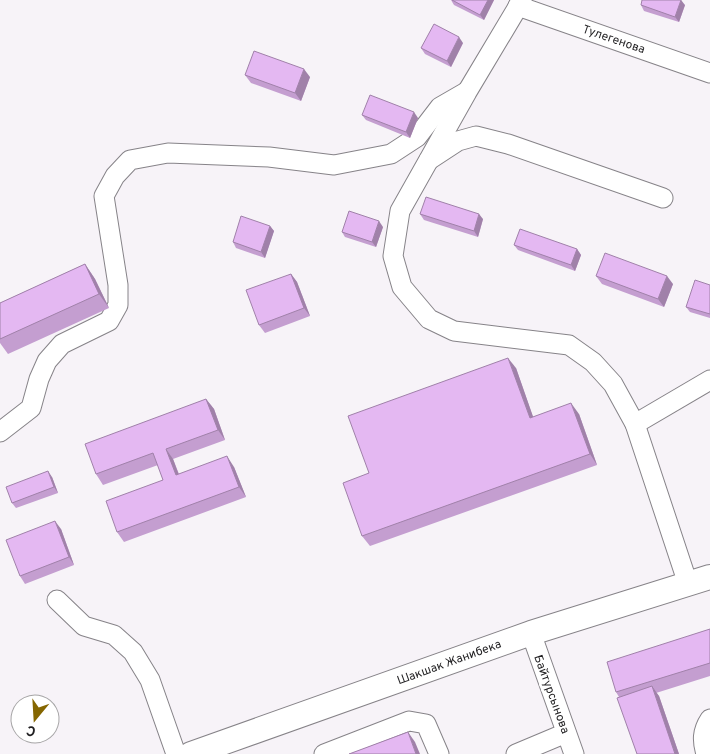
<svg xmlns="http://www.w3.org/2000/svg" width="710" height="754" viewBox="0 0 710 754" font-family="Overpass,sans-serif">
<rect width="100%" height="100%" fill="#f7f3f8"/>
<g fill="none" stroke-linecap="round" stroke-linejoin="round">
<defs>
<g id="minor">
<polyline points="522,0 467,92 400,211 393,256 402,287 429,319 454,331 569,345 593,362 613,384 635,424 688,584"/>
<polyline points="518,6 710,73"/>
<polyline points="429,160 458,141 476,136 508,144 663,198"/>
<polyline points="635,424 710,380"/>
<polyline points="0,432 31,408 39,379 47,361 62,344 109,321 118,305 118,285 104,196 115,176 130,160 168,153 269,157 334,165 391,154 417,137 440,107 466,92"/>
<polyline points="57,600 84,626 114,635 133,652 150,680 176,754"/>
<polyline points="531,633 574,754"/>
<polyline points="324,754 409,721 426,724 439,754"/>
<polyline points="516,754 566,733"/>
<path d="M706 754C702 741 702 731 710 719"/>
</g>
<polyline id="major" points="191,754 531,633 710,577"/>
</defs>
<use href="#minor" stroke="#868388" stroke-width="21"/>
<use href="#major" stroke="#868388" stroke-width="26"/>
<use href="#minor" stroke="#fff" stroke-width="19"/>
<use href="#major" stroke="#fff" stroke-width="24"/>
</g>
<g fill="#c49ed0">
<polygon points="451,0 494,0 484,20 454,5"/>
<polygon points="641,5 685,5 679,22 644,11"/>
<polygon points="463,43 451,67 425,54 421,48"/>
<polygon points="245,75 310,77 301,101 251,83"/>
<polygon points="362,115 418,118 410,138 366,120"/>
<polygon points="420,214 483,219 478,237 424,220"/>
<polygon points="270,226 274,231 265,258 236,248 233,242"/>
<polygon points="383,227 376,247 345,237 342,232"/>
<polygon points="514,245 577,249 581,255 575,271 518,250"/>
<polygon points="85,264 95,279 109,308 8,354 0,343 0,303"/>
<polygon points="291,274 297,282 310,316 265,333 259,325"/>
<polygon points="596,276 673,284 664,307 602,284"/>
<polygon points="710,285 710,318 690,312 686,307"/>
<polygon points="516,368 533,417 579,414 597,465 370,546 362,536 369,473"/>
<polygon points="206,399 214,409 225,440 173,459 179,474 234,467 246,497 124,542 117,532 163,480 158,465 103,485 96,474"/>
<polygon points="52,477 58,493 16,508 12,503"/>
<polygon points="61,529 74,565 25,584 20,576"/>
<polygon points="710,629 710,676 656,693 659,696 679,754 637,754 619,697 616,692"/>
</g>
<g fill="#a081a9">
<polygon points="488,0 494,0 484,20 480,15"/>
<polygon points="681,0 685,5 679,22 675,17"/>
<polygon points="459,37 463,43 451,67 447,61"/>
<polygon points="304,69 310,77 301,101 295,93"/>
<polygon points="414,112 418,118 410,138 406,132"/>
<polygon points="479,214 483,219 478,237 474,231"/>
<polygon points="379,221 383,227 376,247 372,242"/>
<polygon points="270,226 274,231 265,258 261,252"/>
<polygon points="577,249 581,255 575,271 571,265"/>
<polygon points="85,264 95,279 109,308 99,294"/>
<polygon points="291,274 297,282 310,316 304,308"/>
<polygon points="667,276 673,284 664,307 658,299"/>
<polygon points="508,358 516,368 537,428 530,418"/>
<polygon points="206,399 214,409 225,440 218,430"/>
<polygon points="571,403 579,414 597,465 590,454"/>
<polygon points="166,449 173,459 183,486 176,475"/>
<polygon points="227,456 234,467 246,497 239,487"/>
<polygon points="48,471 52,477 58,493 54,487"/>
<polygon points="55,521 61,529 74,565 69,557"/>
<polygon points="652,686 659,696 679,754 675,754"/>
<polygon points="408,732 415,742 420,754 416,754"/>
</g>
<g fill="#e4b8f2" stroke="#a081a9">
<polygon points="452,0 488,0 480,15"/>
<polygon points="642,0 681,0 675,17 641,5"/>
<polygon points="434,24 459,37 447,61 421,48"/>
<polygon points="254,51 304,69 295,93 245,75"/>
<polygon points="370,95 414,112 406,132 362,115"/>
<polygon points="426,197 479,214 474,231 420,214"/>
<polygon points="349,211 379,221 372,242 342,232"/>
<polygon points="241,216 270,226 261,252 233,242"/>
<polygon points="520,229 577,249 571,265 514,245"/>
<polygon points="605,253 667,276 658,299 596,276"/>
<polygon points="85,264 99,294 0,339 0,303"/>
<polygon points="291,274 304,308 259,325 246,290"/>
<polygon points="695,280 710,285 710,314 686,307"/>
<polygon points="508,358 530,418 571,403 590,454 362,536 343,483 369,473 348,416"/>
<polygon points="206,399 218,430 166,449 176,475 227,456 239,487 117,532 106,501 163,480 153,453 96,474 85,444"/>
<polygon points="48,471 54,487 12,503 6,487"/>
<polygon points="55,521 69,557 20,576 6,540"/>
<polygon points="710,629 710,663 616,692 607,662"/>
<polygon points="652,686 675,754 637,754 617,698"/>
<polygon points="408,732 416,754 349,754"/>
</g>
<g text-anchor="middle" stroke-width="5" stroke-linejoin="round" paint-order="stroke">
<g font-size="12" fill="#201f21" stroke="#fff">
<text transform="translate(614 39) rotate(19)" y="4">Тулегенова</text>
<text transform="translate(449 662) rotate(-20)" y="4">Шакшак Жанибека</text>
<text transform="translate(552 694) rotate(70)" y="4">Байтурсынова</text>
</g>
</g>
<g transform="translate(35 719) rotate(198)"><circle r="24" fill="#ffffff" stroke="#a6a5a6"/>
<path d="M0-4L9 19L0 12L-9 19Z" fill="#856600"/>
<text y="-8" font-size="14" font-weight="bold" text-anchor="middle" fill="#201f21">С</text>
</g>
</svg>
